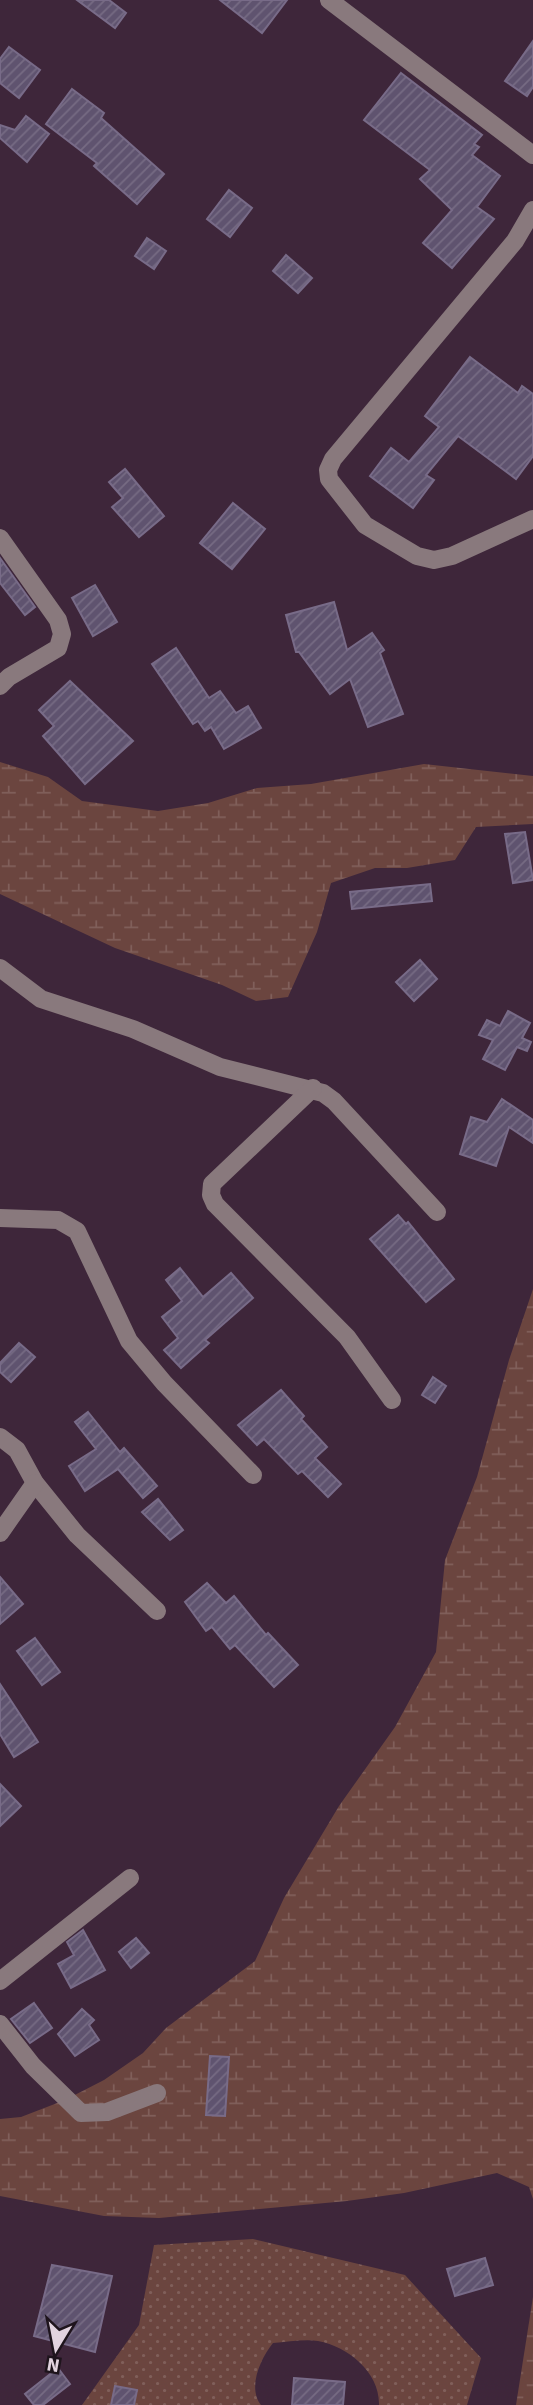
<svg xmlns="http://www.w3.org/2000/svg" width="533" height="2405" viewBox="0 0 533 2405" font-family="'Source Sans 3',sans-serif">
<defs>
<pattern id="grass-dots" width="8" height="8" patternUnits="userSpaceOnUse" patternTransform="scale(1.75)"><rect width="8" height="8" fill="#6b453f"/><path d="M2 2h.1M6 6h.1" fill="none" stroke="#805f5a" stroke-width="1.8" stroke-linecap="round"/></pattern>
<pattern id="wetland-marsh" width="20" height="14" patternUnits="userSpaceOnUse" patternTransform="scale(1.75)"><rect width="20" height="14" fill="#6b453f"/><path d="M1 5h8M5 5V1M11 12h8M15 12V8" fill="none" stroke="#805f5a"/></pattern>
<pattern id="building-hatch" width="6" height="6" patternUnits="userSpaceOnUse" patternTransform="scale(1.75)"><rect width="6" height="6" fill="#5f536f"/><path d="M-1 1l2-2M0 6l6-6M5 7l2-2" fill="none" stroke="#766b83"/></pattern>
</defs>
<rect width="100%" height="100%" fill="#3e263a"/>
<path fill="url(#grass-dots)" d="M253 2239 405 2275 481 2358 467 2405H379C380 2373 349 2347 318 2341 305 2339 287 2342 273 2343 261 2358 247 2387 261 2405H82L139 2325 154 2245Z"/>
<g fill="url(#wetland-marsh)">
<polygon points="0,762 48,777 82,801 158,811 208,803 257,788 311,784 424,764 533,776 533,824 476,827 455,860 407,868 375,868 331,883 317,932 288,997 256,1001 222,985 115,948 0,894"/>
<polygon points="533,1289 533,2199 529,2187 497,2173 404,2193 347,2201 159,2218 104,2216 0,2196 0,2119 21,2117 65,2100 104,2080 143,2053 166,2028 255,1961 284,1898 339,1806 395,1727 436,1652 445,1560 477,1477 509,1360"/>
<polygon points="533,2297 533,2405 516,2405"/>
</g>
<g fill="url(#building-hatch)" stroke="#786b88" stroke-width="2">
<polygon points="77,0 109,0 126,13 115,28"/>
<polygon points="220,0 287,0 262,33"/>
<polygon points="533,41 533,87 527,96 505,81"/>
<polygon points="9,47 40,70 19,98 0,83 0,59"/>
<polygon points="401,73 482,135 474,144 479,147 472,155 500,176 477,207 494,219 452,268 423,243 452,210 420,179 430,170 364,120"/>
<polygon points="72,89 104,113 101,118 164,174 137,204 94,166 97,163 46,124"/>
<polygon points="26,116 49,134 27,162 0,138 0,125 15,130"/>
<polygon points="229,190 252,208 230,237 207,219"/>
<polygon points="147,238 166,251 154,269 135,256"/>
<polygon points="286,255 312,278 298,293 273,271"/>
<polygon points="470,357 518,393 522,386 533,394 533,456 516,479 458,436 426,475 434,480 413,508 370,476 391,448 409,462 439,427 425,416"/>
<polygon points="125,469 164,516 139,537 112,507 123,498 109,482"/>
<polygon points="233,503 265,529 232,569 200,543"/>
<polygon points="0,558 35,607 25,615 0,583"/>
<polygon points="95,585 117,622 93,636 72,598"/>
<polygon points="334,602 347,650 372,633 384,650 380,653 403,714 368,727 350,679 330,694 299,652 296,652 286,615"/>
<polygon points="176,648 209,698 220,691 236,713 248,706 261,728 224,749 211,727 205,731 198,721 193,724 152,664"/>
<polygon points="70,681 133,741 85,784 43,736 54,726 39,710"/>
<polygon points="525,832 533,880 513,883 505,834"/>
<polygon points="430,884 432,901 352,909 350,892"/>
<polygon points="420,960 437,979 414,1001 396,982"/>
<polygon points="508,1011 530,1023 522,1038 531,1042 527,1051 517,1047 505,1070 483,1059 493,1040 479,1035 487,1020 500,1026"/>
<polygon points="502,1099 533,1120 533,1143 509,1127 496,1166 460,1154 471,1117 487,1122"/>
<polygon points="398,1215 406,1224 408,1222 454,1279 426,1302 370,1239"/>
<polygon points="180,1268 203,1297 231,1273 253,1298 205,1340 209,1343 181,1368 164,1350 178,1338 162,1317 182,1301 166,1280"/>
<polygon points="19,1343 35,1357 11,1382 0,1372 0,1363"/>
<polygon points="433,1377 446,1386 435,1403 422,1395"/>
<polygon points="281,1390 304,1416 301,1419 327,1447 315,1458 341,1484 328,1497 302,1471 298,1474 264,1439 257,1445 238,1425"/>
<polygon points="88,1412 120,1452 124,1448 157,1486 143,1498 118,1469 85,1491 69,1466 96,1449 75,1422"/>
<polygon points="158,1499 183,1530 170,1540 142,1512"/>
<polygon points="0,1577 23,1604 0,1624"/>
<polygon points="207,1583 226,1603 234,1596 266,1635 268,1633 298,1665 274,1687 235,1645 230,1649 212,1627 206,1631 185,1602"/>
<polygon points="35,1638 60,1672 42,1685 17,1651"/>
<polygon points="0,1684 38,1742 14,1757 0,1734"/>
<polygon points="0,1784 21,1806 0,1826"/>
<polygon points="83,1930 105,1970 71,1988 58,1964 74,1955 67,1942"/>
<polygon points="136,1938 149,1953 131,1968 119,1952"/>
<polygon points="34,2003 52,2028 30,2043 11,2019"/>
<polygon points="82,2009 94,2020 89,2025 99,2040 75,2056 58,2034"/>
<polygon points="210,2056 229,2057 225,2116 206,2115"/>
<polygon points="485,2258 493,2285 455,2296 447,2269"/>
<polygon points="52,2265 112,2276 95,2352 34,2336"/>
<polygon points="58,2368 70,2384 43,2405 34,2405 25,2394"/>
<polygon points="294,2378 345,2382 343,2405 292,2405"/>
<polygon points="115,2386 137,2390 134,2405 111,2405"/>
</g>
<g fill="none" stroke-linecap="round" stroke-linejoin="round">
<g stroke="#89797d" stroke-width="18">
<polyline points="329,0 533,155"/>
<polyline points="533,210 515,241 333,459 328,470 329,479 365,525 417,556 434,560 452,556 533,519"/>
<polyline points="0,538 58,620 62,634 58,648 9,677 0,686"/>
<polyline points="0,968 41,999 133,1029 220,1067 323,1093 334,1101 437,1212"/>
<polyline points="313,1088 212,1184 211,1195 215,1204 347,1337 392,1400"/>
<polyline points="0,1218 58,1220 77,1231 129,1341 164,1383 253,1475"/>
<polyline points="0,1437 17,1450 35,1483 77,1535 157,1611"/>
<polyline points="0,1533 35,1483"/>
<polyline points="0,1981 130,1878"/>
<polyline points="0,2024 33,2066 81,2113 107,2112 157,2093"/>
</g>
</g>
<g transform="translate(56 2349) rotate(190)" stroke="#1e141c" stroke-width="5" paint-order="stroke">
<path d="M0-5L12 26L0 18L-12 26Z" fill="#e2d3df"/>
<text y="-10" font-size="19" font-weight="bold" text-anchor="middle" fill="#e2d3df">N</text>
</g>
</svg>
